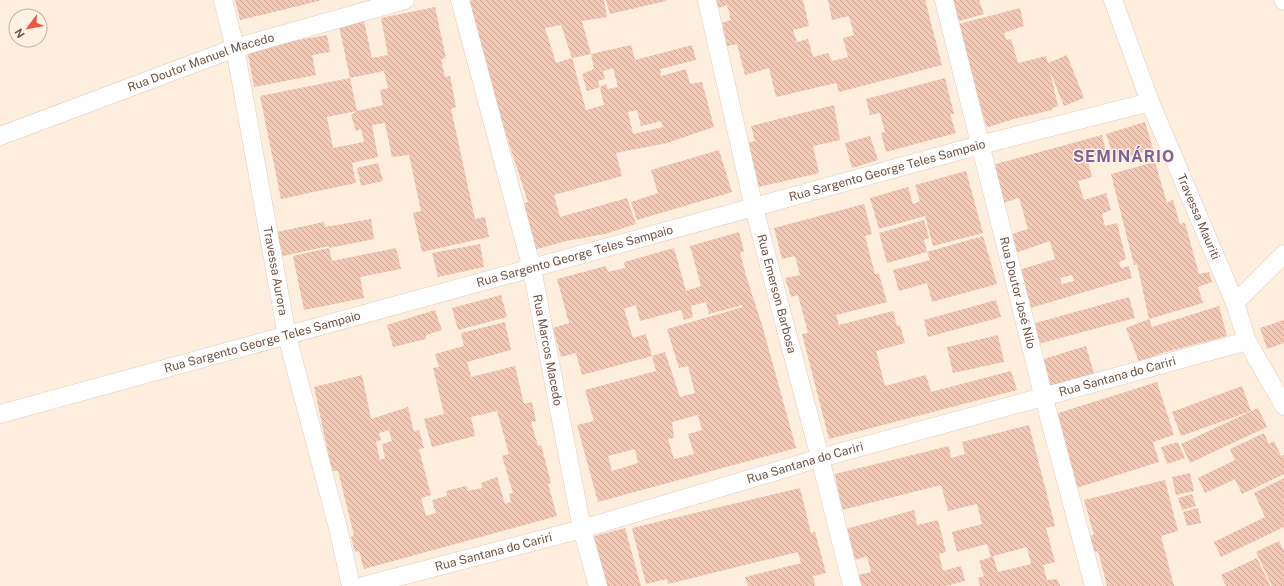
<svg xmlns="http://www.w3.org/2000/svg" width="1284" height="586" viewBox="0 0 1284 586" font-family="'Public Sans',sans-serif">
<defs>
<pattern id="building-back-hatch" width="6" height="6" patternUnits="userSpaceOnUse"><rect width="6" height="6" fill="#f3c8b4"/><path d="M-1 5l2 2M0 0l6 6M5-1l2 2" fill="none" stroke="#c9a594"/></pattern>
</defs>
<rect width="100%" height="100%" fill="#fdeedd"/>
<g fill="url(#building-back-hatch)" fill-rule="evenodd">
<polygon points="235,0 319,0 319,1 240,20"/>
<path d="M472 0H604L607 17 582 21 591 54 631 45 635 60 692 45 696 60 660 69 661 76 686 69 690 84 702 82 714 127 667 143 616 153 622 176 554 195 560 217 627 198 636 224 605 234 566 241 523 253 510 208 528 202 463 2ZM561 25 572 58 591 54 594 69 582 74 587 91 600 87 598 81 605 79 603 71 613 68 618 87 608 89 606 84 600 87 604 105 586 110 572 58 556 63 545 28ZM637 110 641 126 661 121 663 127 633 134 628 112Z"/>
<polygon points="606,0 666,0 666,1 610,14"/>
<polygon points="716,0 803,0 809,26 793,30 797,42 808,39 813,57 828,53 832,61 848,57 843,38 854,35 849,16 832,20 828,0 925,0 942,65 839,92 836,83 776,97 769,68 745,75 737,44 727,46 722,23 731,20 727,5 718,8"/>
<polygon points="950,0 979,0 984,14 956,22"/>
<polygon points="435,7 446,58 441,59 445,77 450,76 456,107 451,109 475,219 485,217 489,237 422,252 413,213 421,211 409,155 392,157 385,123 372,125 378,157 352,163 356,183 281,199 260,96 350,78 357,111 327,117 330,133 333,148 364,142 361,129 356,131 351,115 357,111 383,105 380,90 388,88 384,71 350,78 339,26 364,21 372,58 388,55 381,18"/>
<polygon points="1020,8 1024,26 1004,33 1006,40 1011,39 1018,63 1046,56 1048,63 1067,55 1084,98 1064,106 1050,71 1058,106 1052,108 1052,110 1014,119 988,127 986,125 962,42 955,25"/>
<polygon points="327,35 330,52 312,55 316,75 254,87 247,49"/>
<polygon points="945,78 954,114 950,114 956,133 886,152 881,133 885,132 880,113 870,115 866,99"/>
<polygon points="834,105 840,140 813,146 819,173 754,188 747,143 755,141 751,126"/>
<polygon points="1145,122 1153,149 1115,161 1106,134"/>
<path d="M1102 135 1106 153 1087 158 1092 177 1078 181 1084 200 1106 193 1111 210 1102 214 1105 226 1117 223 1126 259 1119 262 1121 268 1129 266 1132 278 1027 309 1015 271 1055 259 1050 241 1015 253 1009 235 1028 229 1019 198 1000 204 989 166ZM1072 275 1074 281 1062 284 1060 278Z"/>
<polygon points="870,136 878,160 852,168 845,143"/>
<polygon points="719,150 732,192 637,220 631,202 658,193 651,170"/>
<polygon points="1155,162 1167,203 1173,200 1180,224 1185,223 1199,274 1209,272 1212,282 1198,287 1203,303 1149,319 1152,327 1219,306 1227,336 1162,353 1139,362 1126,328 1149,319 1137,264 1134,265 1111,174"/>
<polygon points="378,163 383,181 361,186 357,168"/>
<polygon points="966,171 983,233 933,246 925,216 879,229 870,198 908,187 913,204 920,201 915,185"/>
<polygon points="864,204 872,234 865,236 875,274 879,274 887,302 836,315 839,325 893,311 897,326 900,325 905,343 876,351 885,386 926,375 931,392 1011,371 1017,390 829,439 802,334 808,333 798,295 791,297 785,278 800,275 795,256 782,259 774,228"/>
<polygon points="371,219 374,239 329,248 329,246 283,256 277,232 324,222 325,227"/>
<polygon points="924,220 929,238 924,240 927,252 887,263 879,233"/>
<path d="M739 232 744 251 740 253 747 279 762 325 796 448 598 502 577 425 594 421 585 390 656 371 652 356 665 352 680 397 695 393 688 366 679 368 667 329 743 307 742 305 709 314 706 302 691 306 693 317 684 320 681 310 640 321 636 305 624 309 633 338 646 334 652 356 582 375 576 353 561 357 553 328 569 323 557 279 606 266 608 272 625 268 624 262 674 248 686 291 701 286 690 246ZM698 415 702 430 688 434 694 454 674 459 668 439 674 438 672 422ZM635 449 638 463 612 471 608 456Z"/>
<polygon points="983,236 997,284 932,302 927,283 899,291 893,270 930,260 927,252"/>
<polygon points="480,244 484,267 438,277 432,253"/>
<polygon points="329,248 332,261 396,248 401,269 360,277 364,298 304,310 293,256"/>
<polygon points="501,295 507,317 458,330 452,308"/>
<polygon points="1129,297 1135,318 1038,344 1032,324"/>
<polygon points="996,300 1001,317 928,337 924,320"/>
<polygon points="435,310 442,330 426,335 426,339 393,347 387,325"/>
<polygon points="1284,320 1284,343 1267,349 1260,328"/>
<path d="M505 322 511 350 467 362 471 377 515 366 524 404 532 402 536 421 531 422 538 446 541 445 551 483 548 484 557 516 364 569 359 551 355 552 351 537 354 535 338 471H332L314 387 362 375 371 419 408 407 414 432 419 430 424 448 419 449 431 495 421 498 426 516 436 513 432 500 447 496 446 491 466 486 468 488 467 491 482 488 481 483 497 477 505 504 511 502 509 494 513 493 502 456 509 454 497 411 471 417 475 436 432 447 424 419 444 414 433 368 439 367 435 354 464 346 461 333ZM389 430 392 441 382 444 385 458 380 460 376 442 381 440 379 433Z"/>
<polygon points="998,335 1004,362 953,373 947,347"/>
<polygon points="1086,346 1094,374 1045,389 1037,361"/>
<polygon points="1157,382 1174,435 1153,442 1159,462 1073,489 1049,416"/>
<polygon points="1242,386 1251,411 1181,436 1172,412"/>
<polygon points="1258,408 1267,427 1190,463 1181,444"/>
<path d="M1029 425 1055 526 1046 528 1055 562 1043 565 1047 580 1057 579 1060 586H980L978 578 984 576 979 561 991 557 987 544 957 552 952 532 982 524 977 504 948 511 941 485 842 510 835 474 949 446 951 458 965 454 962 442ZM1027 547 1031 564 998 572 993 556Z"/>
<polygon points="1264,433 1269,444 1274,441 1281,456 1284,455 1284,474 1242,494 1235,479 1205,493 1198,478 1235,460 1230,449"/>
<polygon points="1178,442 1185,458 1167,464 1161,447"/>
<polygon points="1190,473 1194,491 1176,495 1172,477"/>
<polygon points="1284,478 1284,527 1221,557 1214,542 1265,517 1254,493"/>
<polygon points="1165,480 1178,531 1161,536 1174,586 1107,586 1098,551 1093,553 1088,536 1094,535 1084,500"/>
<polygon points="800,488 811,533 815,532 826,573 813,576 815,586 748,586 745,577 801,563 798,552 668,584 667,579 646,584 632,528"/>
<polygon points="1192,494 1196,506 1182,510 1178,498"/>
<polygon points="1198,508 1201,523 1187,526 1183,512"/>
<polygon points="914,510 917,525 938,520 946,552 939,554 943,571 961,566 965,581 946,586 862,586 858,575 871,572 867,556 855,560 849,543 846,529"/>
<polygon points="625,528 641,586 605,586 591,537"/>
<polygon points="1279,541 1284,551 1284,586 1272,586 1256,552"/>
<polygon points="1257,558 1270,586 1226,586 1221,575"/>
</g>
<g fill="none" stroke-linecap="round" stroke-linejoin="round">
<defs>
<g id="minor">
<path id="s1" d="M223 0 235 48 287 336 338 528 351 586"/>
<path id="s2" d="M460 0 532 269 582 529 598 586"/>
<path id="s3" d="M707 0 754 208 820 458 852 586"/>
<path id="s4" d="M944 0 1044 398 1094 586"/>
<path id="s5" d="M1113 0 1150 102 1235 303 1247 341 1284 406"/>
<polyline points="1283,0 1284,1"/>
<path id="s6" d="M0 136 235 48 405 0"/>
<polyline points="1235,303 1284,254"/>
<path id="s7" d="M0 414 980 145 1150 102"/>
<path id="s8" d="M363 586 582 529 820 458 1247 341"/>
</g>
</defs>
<use href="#minor" stroke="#e2cbbd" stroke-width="19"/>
<use href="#minor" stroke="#fff" stroke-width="18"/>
</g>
<g text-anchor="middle" stroke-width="3" stroke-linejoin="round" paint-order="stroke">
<g font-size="12" fill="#725246" stroke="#fff2e4">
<text dy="4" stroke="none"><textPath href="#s6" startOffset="214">Rua Doutor Manuel Macedo</textPath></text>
<text dy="4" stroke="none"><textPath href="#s7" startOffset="920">Rua Sargento George Teles Sampaio</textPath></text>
<text dy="4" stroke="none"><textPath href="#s5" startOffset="233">Travessa Mauriti</textPath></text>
<text dy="4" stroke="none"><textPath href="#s7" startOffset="596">Rua Sargento George Teles Sampaio</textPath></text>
<text dy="4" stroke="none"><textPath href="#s1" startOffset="276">Travessa Aurora</textPath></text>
<text dy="4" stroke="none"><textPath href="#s4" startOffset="302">Rua Doutor José Nilo</textPath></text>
<text dy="4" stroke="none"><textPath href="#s3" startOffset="302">Rua Emerson Barbosa</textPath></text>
<text dy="4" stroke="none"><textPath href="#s7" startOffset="272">Rua Sargento George Teles Sampaio</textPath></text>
<text dy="4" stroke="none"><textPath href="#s2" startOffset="361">Rua Marcos Macedo</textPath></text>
<text dy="4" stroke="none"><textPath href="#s8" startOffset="783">Rua Santana do Cariri</textPath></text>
<text dy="4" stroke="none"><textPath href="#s8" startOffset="459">Rua Santana do Cariri</textPath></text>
<text dy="4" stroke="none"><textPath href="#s8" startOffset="135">Rua Santana do Cariri</textPath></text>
</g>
<g font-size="16" font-weight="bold" letter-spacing="1" fill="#806196" stroke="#fff2e4">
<text x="1124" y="162">SEMINÁRIO</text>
</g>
</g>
<g transform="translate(28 28) rotate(238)"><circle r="19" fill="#fff2e4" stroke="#c7b2a5"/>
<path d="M0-3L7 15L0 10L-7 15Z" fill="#eb573e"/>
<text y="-6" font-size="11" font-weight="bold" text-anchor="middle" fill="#725246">N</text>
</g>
</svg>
